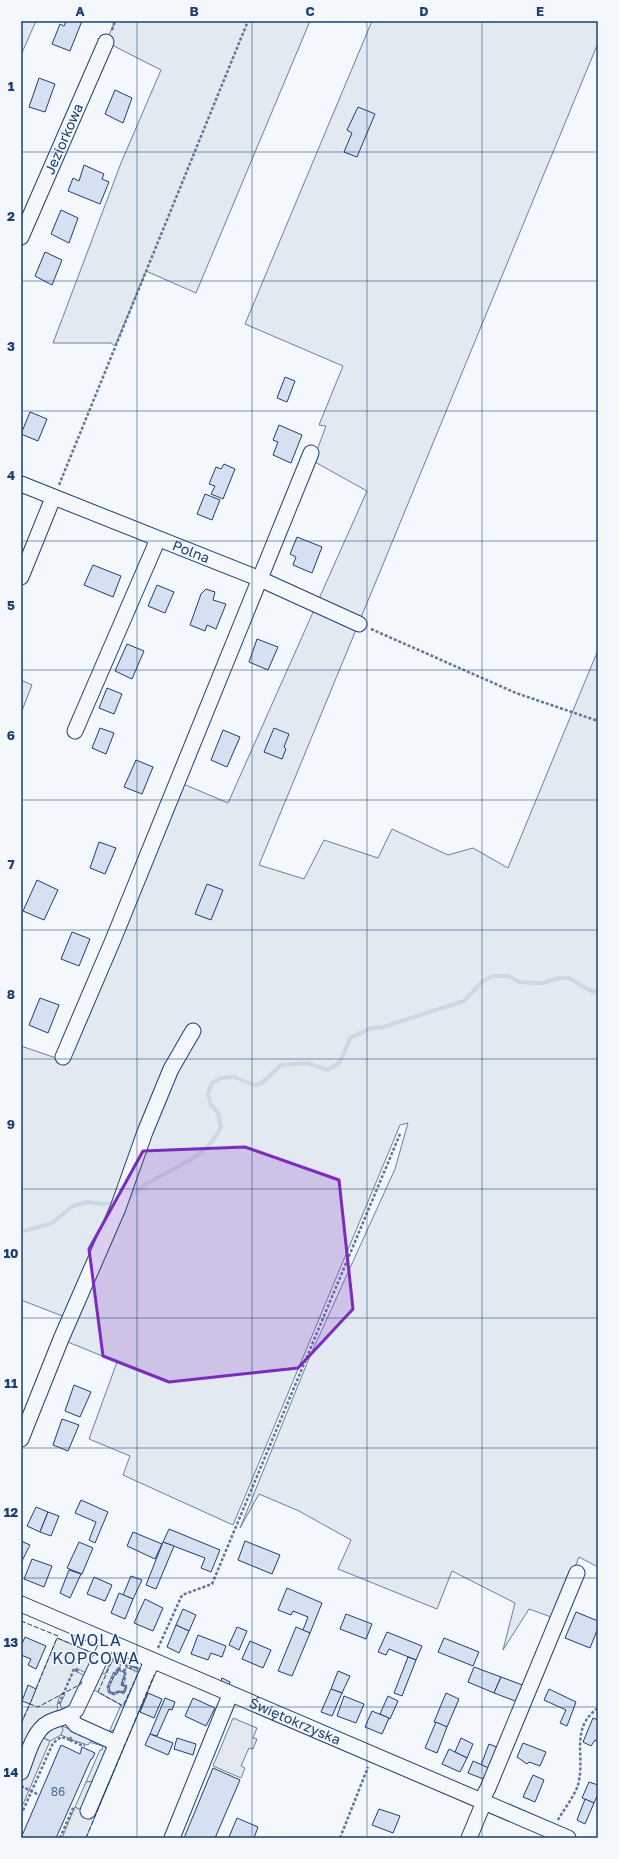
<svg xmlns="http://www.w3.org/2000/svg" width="619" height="1859" viewBox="0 0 619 1859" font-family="'Golos Text',sans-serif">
<rect width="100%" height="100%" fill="#f4f7fb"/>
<g fill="#e3e9f0" stroke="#687fa3">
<polygon points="21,21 36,21 21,55"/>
<polygon points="115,21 310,21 196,293 146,271 115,346 111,343 53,343 121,163 161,70 106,42"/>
<polygon points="372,21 598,21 598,43 259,865 304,879 324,840 378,858 392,829 448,855 473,848 508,868 598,650 598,1567 579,1557 554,1618 529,1609 503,1650 515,1603 452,1571 437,1609 338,1569 351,1540 299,1511 259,1494 240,1528 310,1356 395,1169 408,1123 400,1125 233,1525 123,1475 130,1456 89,1439 117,1362 58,1338 65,1317 21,1300 21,1046 56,1058 181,783 228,803 367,491 313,461 326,426 319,425 343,366 245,324"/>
<polygon points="21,680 32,685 21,713"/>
<polygon points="57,1638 95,1654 86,1673 76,1668 75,1671 88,1677 75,1704 63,1712 60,1704 65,1694 60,1695 57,1705 58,1710 55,1712 56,1715 21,1757 21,1724"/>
<polygon points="110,1657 113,1659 112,1661 121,1665 116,1673 114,1672 107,1687 109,1693 114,1695 120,1692 124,1694 127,1687 123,1685 126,1678 124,1677 126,1667 137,1672 138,1669 128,1665 141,1669 118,1728 109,1732 121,1705 94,1690 102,1673 105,1674 109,1665 107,1663"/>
<polygon points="154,1675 86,1838 62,1838 75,1807 93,1815"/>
<polygon points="60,1725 64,1728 61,1735 50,1741 44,1738 46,1731"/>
<polygon points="91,1739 101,1743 108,1750 95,1781 86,1782 100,1750 102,1750 103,1746 89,1742"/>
</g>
<g fill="#e3e8f0" stroke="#687fa3">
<polygon points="233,1718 257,1728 253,1738 257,1739 253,1749 249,1748 241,1766 245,1768 241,1778 213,1766"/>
<polygon points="62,1726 93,1739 88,1745 75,1741 61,1735 63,1730"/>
<polygon points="43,1734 45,1739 50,1741 21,1809 21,1784"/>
<polygon points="94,1781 93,1815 75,1807 86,1782"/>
</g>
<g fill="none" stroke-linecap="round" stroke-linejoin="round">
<g stroke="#cfd7e4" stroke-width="4">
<path d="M125 1200C132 1197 136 1191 142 1187 170 1168 206 1160 221 1127L218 1113 211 1105 208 1094 212 1083 221 1078 234 1077 254 1085 262 1083 281 1065 307 1063 328 1070 340 1062 350 1038 371 1028 383 1027 464 1001 483 981 493 976H509L519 982 533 983H543L560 978H569L587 989 598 993"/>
<polyline points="21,1232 52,1223 73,1206 88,1202 102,1204 117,1203"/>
</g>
</g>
<g fill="#d5e0f0" stroke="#1d3f73">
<polygon points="66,21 82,21 70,51 52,44 60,24 64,26"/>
<polygon points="39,78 55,84 45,112 29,107"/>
<polygon points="115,90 132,98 123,123 105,114"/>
<polygon points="358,107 375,114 357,157 344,152 352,133 347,130"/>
<polygon points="84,165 104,174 102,179 109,182 100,204 68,191 73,178 79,181"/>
<polygon points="61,210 78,218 69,243 51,234"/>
<polygon points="45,252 62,260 52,285 35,276"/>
<polygon points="285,377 295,381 287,402 277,398"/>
<polygon points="30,412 47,419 38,441 21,434"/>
<polygon points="279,425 302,435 291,463 273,455 278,442 273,440"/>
<polygon points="224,464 235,469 223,499 211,494 215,486 209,484 216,467 221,469"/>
<polygon points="205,494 220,500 212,520 197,514"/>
<polygon points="297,537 322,547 312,573 293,565 296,557 290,554"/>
<polygon points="93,565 121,576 113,597 84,585"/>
<polygon points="157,585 174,592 165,613 148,606"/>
<polygon points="206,589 215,592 213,600 226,604 216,629 207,625 205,631 190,625 201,594"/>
<polygon points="257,639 278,647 268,670 249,662"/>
<polygon points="127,644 144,651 132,679 115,671"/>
<polygon points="107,688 122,694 114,714 99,708"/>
<polygon points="100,728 114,733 106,754 92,748"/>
<polygon points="274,728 289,734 284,747 286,749 282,759 264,752"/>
<polygon points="223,730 240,737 227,767 211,760"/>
<polygon points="136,760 153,767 142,794 124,787"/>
<polygon points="99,842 116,848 105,874 90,868"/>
<polygon points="37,880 58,890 44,920 23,911"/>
<polygon points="207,884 223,890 211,920 195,914"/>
<polygon points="72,932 90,939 79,966 61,959"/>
<polygon points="40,998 59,1005 48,1033 29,1025"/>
<polygon points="74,1385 91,1392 80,1417 65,1411"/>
<polygon points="62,1419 79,1425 68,1451 53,1445"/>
<polygon points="81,1500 108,1512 95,1543 89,1540 96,1522 75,1513"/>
<polygon points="36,1507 48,1512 40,1532 27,1526"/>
<polygon points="48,1512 59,1516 51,1536 40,1532"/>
<polygon points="169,1529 220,1550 211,1572 201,1568 205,1558 163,1542"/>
<polygon points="133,1532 162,1544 155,1559 127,1546"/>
<polygon points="21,1541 30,1545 21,1563"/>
<polygon points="245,1541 280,1555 272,1574 238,1560"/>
<polygon points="79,1542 93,1548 82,1574 67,1568"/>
<polygon points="163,1542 174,1546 156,1589 146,1585"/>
<polygon points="32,1559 52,1566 44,1587 24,1579"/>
<polygon points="69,1570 81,1574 70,1598 60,1593"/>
<polygon points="131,1576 142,1580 133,1599 123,1595"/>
<polygon points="94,1577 112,1585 105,1601 87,1594"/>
<polygon points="287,1588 322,1603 310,1633 303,1630 308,1617 293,1611 291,1615 278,1610"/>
<polygon points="119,1593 133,1599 125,1619 111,1613"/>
<polygon points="145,1599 163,1608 153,1631 134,1623"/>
<polygon points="183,1609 196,1615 189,1631 176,1625"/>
<polygon points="576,1612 598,1621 598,1628 590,1648 565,1638"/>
<polygon points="346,1614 372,1624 366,1639 340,1629"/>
<polygon points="176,1625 189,1631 179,1653 167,1647"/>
<polygon points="237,1627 247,1631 239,1650 229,1645"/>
<polygon points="296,1627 310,1633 292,1676 278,1671"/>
<polygon points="387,1632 422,1646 416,1660 389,1649 386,1655 378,1652"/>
<polygon points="198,1635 226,1646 222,1657 211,1653 208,1660 191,1654"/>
<polygon points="25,1637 46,1646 36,1669 28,1665 31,1659 21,1655 21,1646"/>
<polygon points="444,1638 479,1652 473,1666 438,1652"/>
<polygon points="250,1641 271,1650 263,1668 242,1659"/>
<polygon points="408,1657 416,1660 402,1696 394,1693"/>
<polygon points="474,1667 501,1677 494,1693 468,1682"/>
<polygon points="119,1670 125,1673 121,1685 126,1687 123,1693 119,1691 114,1693 110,1692 109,1687 115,1674 116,1675"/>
<polygon points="338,1671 350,1676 342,1693 331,1689"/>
<polygon points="501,1677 525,1686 518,1702 494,1693"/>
<polygon points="222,1678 230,1682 229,1685 221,1681"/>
<polygon points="28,1685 36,1689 30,1704 22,1701"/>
<polygon points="331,1689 342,1693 332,1716 321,1712"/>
<polygon points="549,1689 576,1702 567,1726 560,1723 566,1710 544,1700"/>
<polygon points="148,1693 162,1699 154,1718 140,1712"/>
<polygon points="446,1693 459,1699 447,1727 434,1722"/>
<polygon points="344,1696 364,1704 356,1723 337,1716"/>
<polygon points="388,1696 398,1701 390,1719 380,1714"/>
<polygon points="165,1698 175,1702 172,1710 169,1709 157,1736 150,1734"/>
<polygon points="193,1698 215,1708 206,1726 185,1716"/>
<polygon points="372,1711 389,1718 382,1734 365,1727"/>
<polygon points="593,1718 598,1720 598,1741 595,1740 591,1746 583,1742"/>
<polygon points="436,1722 447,1727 437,1753 425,1748"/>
<polygon points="150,1734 173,1743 168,1755 145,1745"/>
<polygon points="177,1738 196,1744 193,1755 174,1749"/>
<polygon points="461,1738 473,1744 467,1758 455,1752"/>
<polygon points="523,1743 546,1752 540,1766 529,1762 527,1764 517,1757"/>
<polygon points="489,1744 499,1748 491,1769 481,1765"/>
<polygon points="61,1745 80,1754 82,1747 95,1753 92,1759 91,1759 56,1838 21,1838"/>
<polygon points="449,1749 467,1758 460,1772 442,1764"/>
<polygon points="473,1761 491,1769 486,1780 468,1773"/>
<polygon points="213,1768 240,1780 215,1838 184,1838"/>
<polygon points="533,1775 544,1780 535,1802 523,1797"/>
<polygon points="589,1782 598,1785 598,1794 594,1803 582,1798"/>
<polygon points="585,1799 594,1803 585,1824 577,1820"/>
<polygon points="379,1809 400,1816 393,1833 372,1825"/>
<polygon points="237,1818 258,1827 254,1838 229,1837"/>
</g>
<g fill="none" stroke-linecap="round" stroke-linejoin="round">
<defs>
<g id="minor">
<path id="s1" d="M21 237 106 42"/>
<path id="s2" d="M21 484 260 579 359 624"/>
<polyline points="21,577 53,498"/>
<polyline points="75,731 158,539"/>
<polyline points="63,1057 113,940 311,453"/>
<polyline points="21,1439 61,1339 118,1208 145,1132 171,1069 193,1031"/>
<path id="s3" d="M21 1604 568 1838"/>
<polyline points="69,1716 76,1725 116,1743"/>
<path d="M21 1772C27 1757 33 1731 48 1723 57 1718 68 1718 76 1710L108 1642"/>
<polyline points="481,1801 488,1788 577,1573"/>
<polyline points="88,1811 152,1661"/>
<polyline points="172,1838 230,1695"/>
<polyline points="469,1838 484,1802"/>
</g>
</defs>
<use href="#minor" stroke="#1d3f73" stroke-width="17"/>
<g stroke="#5e769c" stroke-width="2.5" stroke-dasharray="3 2" stroke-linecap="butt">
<polyline points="112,30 115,21"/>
<polyline points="59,485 248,21"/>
<polyline points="371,629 516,693 598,721"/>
<polyline points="158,1648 182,1595 212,1584 400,1134"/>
<polyline points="125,1665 135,1670"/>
<polygon points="118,1668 126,1671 122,1685 126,1686 124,1693 120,1691 114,1694 109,1692 108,1687 114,1673 116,1673"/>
<polyline points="59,1704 74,1669 80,1672"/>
<polyline points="70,1740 83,1746 85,1745"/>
<polyline points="21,1786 39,1795"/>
<polyline points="21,1815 53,1743 61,1737 70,1740 71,1737"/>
<path d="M558 1820C564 1809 574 1797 578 1785 586 1756 569 1729 598 1708"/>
<polyline points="60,1838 74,1806"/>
<polyline points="340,1838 368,1767"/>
</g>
<use href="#minor" stroke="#f4f7fb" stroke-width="15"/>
<g stroke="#1d3f73" stroke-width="1" stroke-dasharray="5 2" stroke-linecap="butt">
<polyline points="21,1621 58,1636 57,1638"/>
<polygon points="113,1659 140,1669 123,1706 98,1692"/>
<polyline points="36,1689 57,1638 95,1654 94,1656"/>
<polyline points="21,1724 30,1704 38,1707 81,1684 82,1681"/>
<polyline points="86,1838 154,1675"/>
</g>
</g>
<path fill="#7b2cbf" fill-opacity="0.2" stroke="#7b2cbf" stroke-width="3" stroke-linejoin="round" d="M245 1147 339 1180 353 1309 298 1368 169 1382 103 1356 89 1249 143 1151Z"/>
<path fill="none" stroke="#1d3f73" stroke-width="1" stroke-opacity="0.55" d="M137 21V1838M252 21V1838M367 21V1838M482 21V1838M21 152H598M21 281H598M21 411H598M21 541H598M21 670H598M21 800H598M21 930H598M21 1059H598M21 1189H598M21 1318H598M21 1448H598M21 1578H598M21 1707H598"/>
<g text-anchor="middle" stroke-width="3" stroke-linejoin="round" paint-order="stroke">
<g font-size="12" fill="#4b6792">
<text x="58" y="1796">86</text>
</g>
<g font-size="14" fill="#1d3f73" stroke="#f4f7fb">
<text dy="5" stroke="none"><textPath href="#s1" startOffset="107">Jeziorkowa</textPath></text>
<text dy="5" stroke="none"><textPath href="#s2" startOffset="183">Polna</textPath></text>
<text dy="5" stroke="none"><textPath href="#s3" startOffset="298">Świętokrzyska</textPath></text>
</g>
<g font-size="16" letter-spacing="1" fill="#1d3f73" stroke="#f4f7fb">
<text x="96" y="1646">WOLA<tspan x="96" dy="18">KOPCOWA</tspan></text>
</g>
</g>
<rect width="619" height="1859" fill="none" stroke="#f4f7fb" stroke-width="44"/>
<rect x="22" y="22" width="575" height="1815" fill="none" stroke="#1d3f73" stroke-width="1.5"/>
<g font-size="13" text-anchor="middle" font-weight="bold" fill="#1d3f73">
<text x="80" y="16">A</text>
<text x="194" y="16">B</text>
<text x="310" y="16">C</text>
<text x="424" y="16">D</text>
<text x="540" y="16">E</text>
<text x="11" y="91">1</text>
<text x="11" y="221">2</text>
<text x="11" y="351">3</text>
<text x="11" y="480">4</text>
<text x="11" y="610">5</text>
<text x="11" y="740">6</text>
<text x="11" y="869">7</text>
<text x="11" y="999">8</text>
<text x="11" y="1129">9</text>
<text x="11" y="1258">10</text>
<text x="11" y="1388">11</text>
<text x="11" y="1517">12</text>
<text x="11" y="1647">13</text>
<text x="11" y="1777">14</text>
</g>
</svg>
